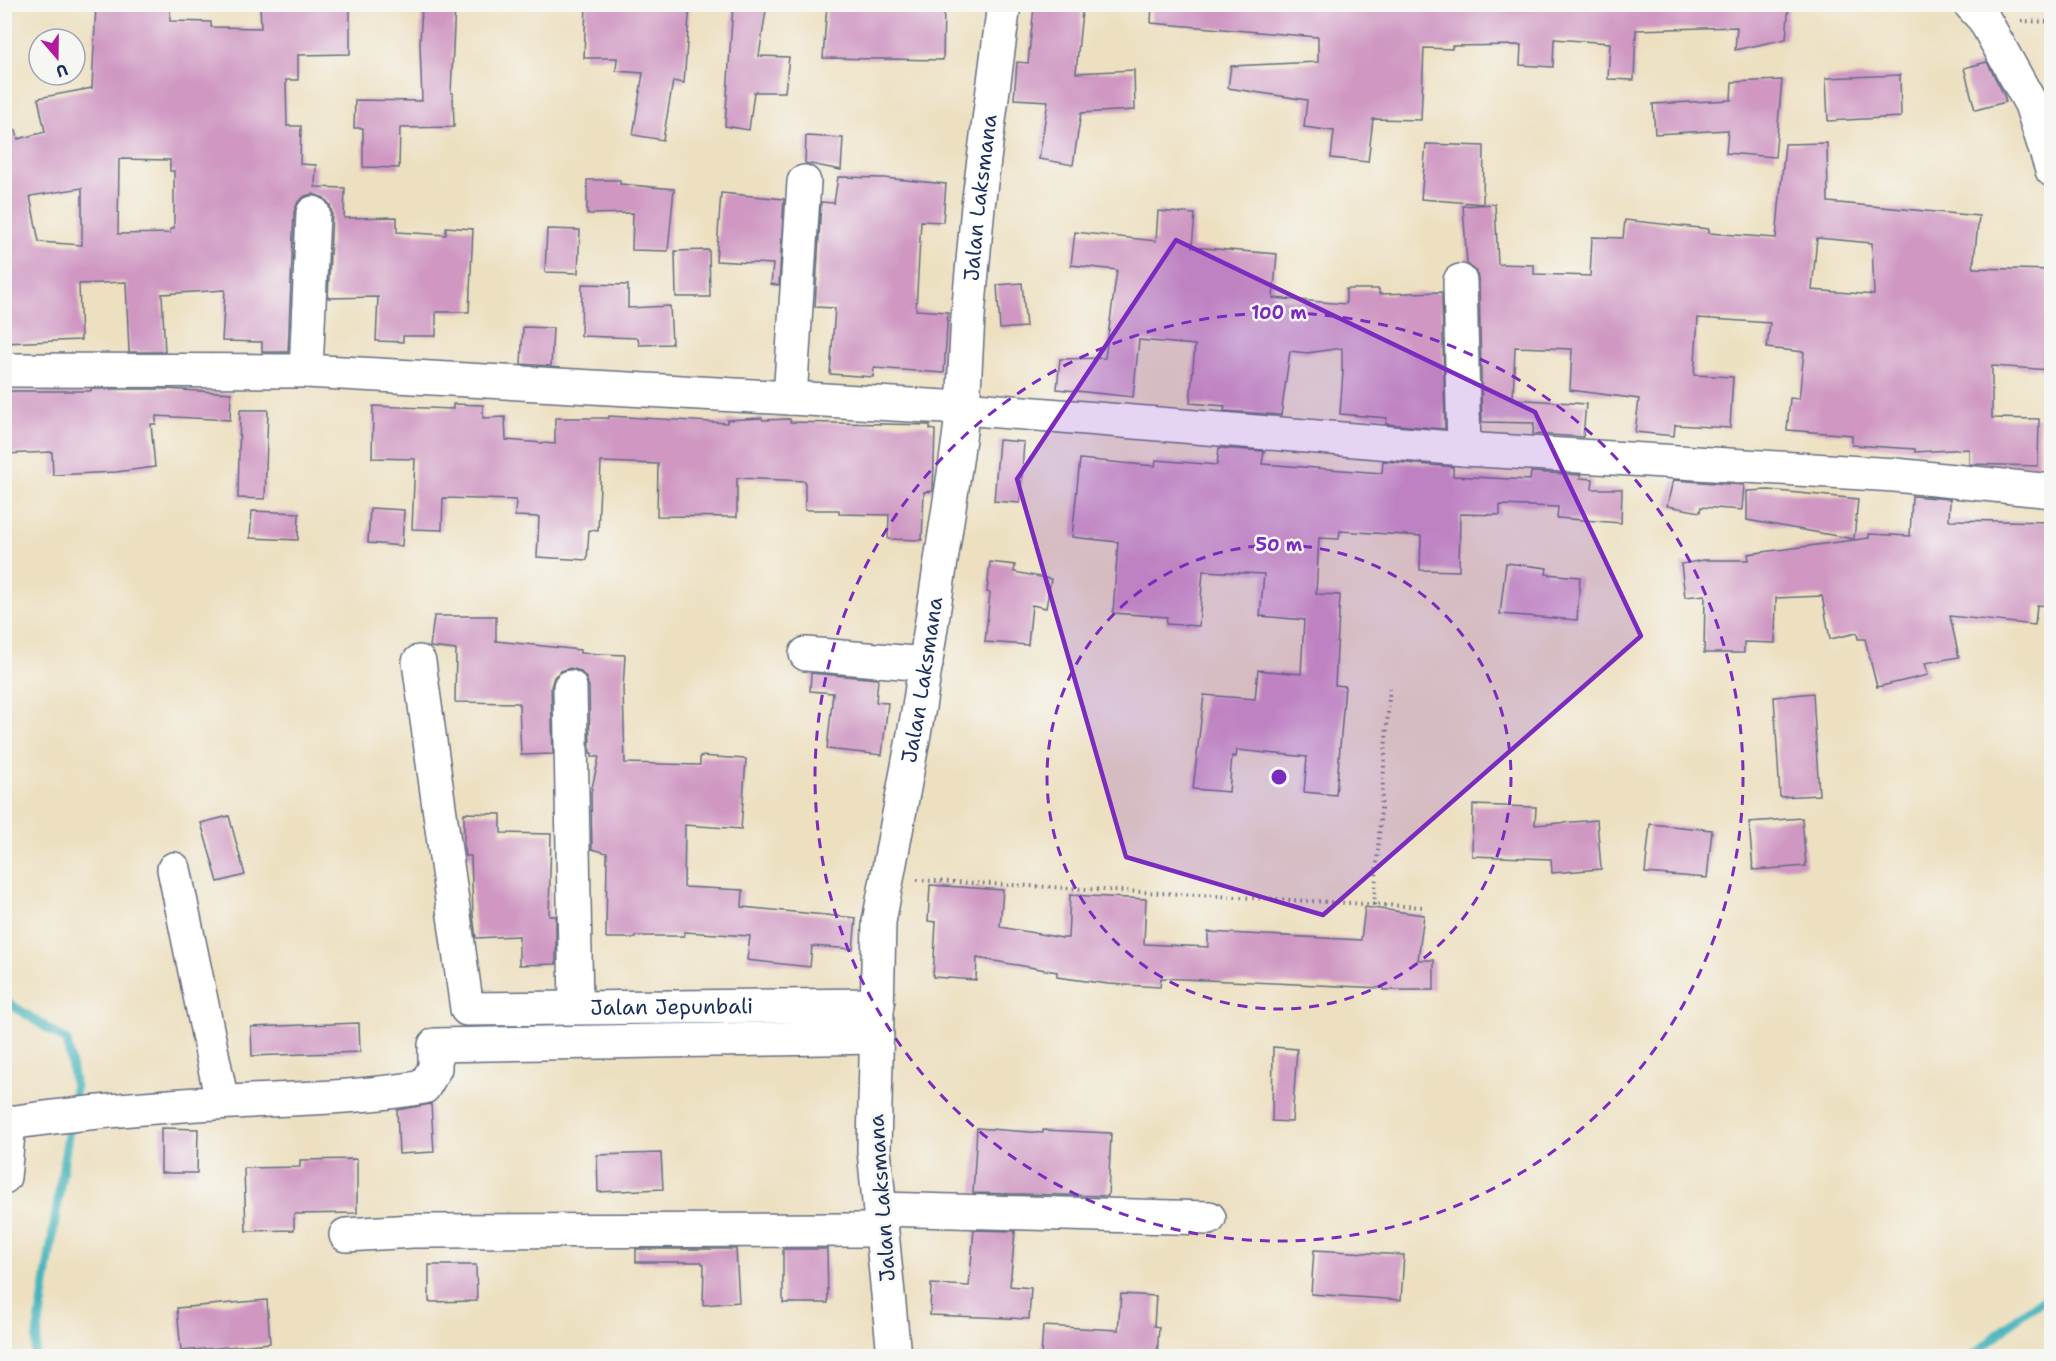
<svg xmlns="http://www.w3.org/2000/svg" width="2056" height="1361" viewBox="0 0 2056 1361" font-family="'Shantell Sans',sans-serif">
<rect width="100%" height="100%" fill="#f6f6f2"/>
<filter id="ink" filterUnits="userSpaceOnUse"><feTurbulence type="fractalNoise" baseFrequency=".0167" numOctaves="2"/><feDisplacementMap in="SourceGraphic" scale="12" xChannelSelector="R" yChannelSelector="G"/><feConvolveMatrix kernelMatrix="1 2 1 2 8 2 1 2 1" color-interpolation-filters="sRGB"/></filter>
<filter id="wash" filterUnits="userSpaceOnUse"><feTurbulence type="fractalNoise" baseFrequency=".008" numOctaves="4" result="noise"/><feDisplacementMap in="SourceGraphic" scale="24" xChannelSelector="R" yChannelSelector="G"/><feGaussianBlur stdDeviation="1.35" result="paint"/><feColorMatrix in="noise" values="0 0 0 0 0 0 0 0 0 0 0 0 0 0 0 0 0 1.4 0 .05"/><feComposite in="paint" operator="in"/></filter>
<g filter="url(#wash)">
<rect width="100%" height="100%" fill="#ede0c1"/>
<g fill="none" stroke-linecap="round" stroke-linejoin="round">
<g stroke="#44b4bc" stroke-width="9">
<polyline points="4,1000 67,1041 75,1087 72,1108"/>
<polyline points="34,1356 70,1122"/>
<polyline points="1973,1356 2019,1316 2052,1294"/>
</g>
</g>
<g id="blocks">
<g fill="#cf97c2" fill-rule="evenodd">
<path d="M96 4H170V21L211 22V27L261 28 260 4H350V54L298 55V80H286L287 126H301L300 164 316 165 315 187 345 188 344 218 397 217V232L446 235V227L473 229 469 312H436V336H403V342L376 341 378 297 328 298 332 213 330 205 324 198 313 194 305 196 298 202 294 212 288 352H262V342L222 341 225 290 162 294 165 352H129L126 282 79 284 81 340 4 343V131L16 130 18 139 45 132 38 98 92 88ZM119 159 170 160V171H174V228L170 229V233L118 234ZM82 188V245L39 242 30 196Z"/>
<polygon points="422,4 455,4 451,93 453,93 454,127 400,128 399,168 363,167 363,128 354,128 355,100 422,101 420,43"/>
<polygon points="586,4 690,4 684,83 673,81 663,140 633,135 643,73 616,71 617,58 584,58"/>
<polygon points="733,4 767,4 759,56 789,57 785,92 754,92 749,130 725,126"/>
<polygon points="827,4 944,4 943,60 823,58"/>
<polygon points="1152,4 1455,4 1455,7 1552,6 1552,4 1789,4 1786,39 1735,50 1737,27 1636,30 1634,80 1608,79 1610,43 1554,39 1553,67 1520,65 1521,45 1452,46 1452,49 1424,48 1421,120 1373,119 1368,162 1331,158 1334,131 1304,127 1307,100 1228,88 1231,66 1318,62 1318,37 1151,23"/>
<polygon points="1034,7 1082,11 1076,73 1134,70 1135,110 1081,113 1073,165 1039,159 1048,101 1014,99 1017,62 1028,63"/>
<polygon points="1987,62 2004,95 2006,102 1975,110 1964,68"/>
<polygon points="1900,75 1901,117 1828,121 1826,78"/>
<polygon points="1782,80 1775,157 1726,153 1728,130 1655,134 1653,104 1731,100 1732,82"/>
<polygon points="806,136 843,138 841,170 805,163"/>
<path d="M1827 143 1828 202 1979 216 1973 268 2052 270V370L1992 366V418L2039 419 2038 466 1969 464V449L1915 452V449L1852 445V435L1787 430 1790 398 1799 399 1804 352 1767 348 1770 323 1698 318 1694 375 1733 377 1730 428 1675 425 1674 436 1635 432 1639 399 1570 390 1572 349 1515 347 1513 399 1586 404 1583 437 1533 434 1534 423 1482 422 1479 281 1476 271 1467 264 1463 206 1495 204 1498 264 1534 265V274L1590 276 1592 237 1623 238 1625 220 1709 229V233L1776 238 1785 144ZM1817 238 1872 243 1874 295 1812 290Z"/>
<polygon points="1426,144 1484,146 1483,204 1421,199"/>
<polygon points="838,177 884,178 946,184 943,222 921,221 916,310 948,312 944,373 874,368 873,377 830,374 835,308 815,307 821,202 834,203"/>
<polygon points="587,180 620,180 620,184 674,189 668,251 632,250 633,213 587,214"/>
<polygon points="721,193 784,199 779,285 771,284 773,264 716,261"/>
<polygon points="1158,211 1195,214 1192,247 1277,254 1273,298 1346,304 1346,289 1379,289 1379,294 1442,292 1445,429 1386,424 1387,418 1340,414 1343,371 1342,371 1342,348 1307,353 1290,351 1281,415 1224,411 1225,406 1190,403 1195,345 1139,340 1133,397 1057,389 1060,359 1105,358 1117,270 1071,265 1075,232 1156,241"/>
<polygon points="547,229 580,230 578,273 545,272"/>
<polygon points="709,250 710,297 676,297 675,251"/>
<polygon points="1022,283 1026,327 1000,329 997,285"/>
<polygon points="582,284 628,285 628,308 670,306 672,344 639,345 638,338 581,336"/>
<polygon points="523,327 553,328 551,366 521,364"/>
<polygon points="91,389 166,389 231,393 230,420 156,416 156,424 151,424 155,467 116,472 53,475 52,452 4,454 4,391 91,391"/>
<polygon points="453,404 483,405 483,418 505,417 506,440 555,444 555,418 609,418 609,416 727,423 727,420 762,418 763,420 790,419 790,422 930,425 930,429 935,430 933,491 924,492 922,540 888,539 889,515 839,514 839,510 805,510 805,481 737,478 737,517 657,516 658,464 601,462 598,531 589,530 587,560 537,557 539,517 515,516 516,500 443,498 442,530 412,529 415,459 372,458 373,406 453,409"/>
<polygon points="240,410 268,410 265,499 238,498"/>
<polygon points="999,440 1024,442 1020,503 994,501"/>
<polygon points="1219,448 1264,451 1262,464 1382,473 1383,461 1453,467 1453,476 1530,480 1531,472 1581,475 1580,478 1593,479 1592,489 1622,489 1621,523 1557,518 1558,507 1500,505 1500,515 1460,514 1459,571 1420,570 1421,536 1340,531 1339,539 1319,538 1316,594 1340,595 1335,685 1345,686 1336,795 1304,792 1307,757 1237,750 1236,757 1232,756 1229,792 1193,789 1204,695 1255,699 1258,670 1301,674 1304,620 1260,616 1264,574 1203,571 1199,626 1166,624 1167,617 1113,613 1118,542 1072,537 1080,459 1155,466 1156,460 1217,465"/>
<polygon points="1673,480 1744,485 1742,510 1701,507 1700,512 1667,506"/>
<polygon points="1769,490 1858,499 1854,539 1747,520 1747,491"/>
<polygon points="1912,496 1950,499 1949,520 2052,522 2052,606 2037,605 2035,625 1950,616 1959,657 1925,663 1928,675 1877,687 1865,639 1858,639 1857,633 1830,639 1822,596 1776,598 1775,643 1744,642 1744,653 1704,653 1705,595 1685,597 1681,564 1704,560 1749,560 1748,554 1869,538 1869,534 1910,536"/>
<polygon points="370,508 404,510 402,546 368,543"/>
<polygon points="252,511 299,513 298,540 250,538"/>
<polygon points="990,562 1015,565 1014,572 1051,579 1046,608 1032,605 1028,645 985,642 990,593 987,592"/>
<polygon points="1506,563 1547,568 1546,574 1580,577 1577,620 1500,614"/>
<polygon points="434,616 496,616 496,641 580,650 580,653 625,655 623,689 625,763 700,765 700,756 746,759 741,829 685,825 684,887 743,890 742,907 856,918 853,949 812,946 810,967 747,960 750,936 684,932 684,936 635,936 635,938 606,938 607,853 592,849 591,792 599,757 592,757 592,753 590,753 589,687 586,678 580,671 570,668 561,671 554,677 551,687 553,754 521,755 519,703 455,702 456,650 430,647"/>
<polygon points="811,673 878,679 876,702 888,703 882,755 827,749 833,693 810,691"/>
<polygon points="1813,693 1819,795 1780,797 1774,697"/>
<polygon points="1473,805 1536,807 1535,825 1597,820 1601,869 1552,873 1551,859 1472,856"/>
<polygon points="464,813 501,814 501,833 551,834 549,916 556,916 556,964 519,965 519,936 476,938 473,915 471,856 465,856 464,848"/>
<polygon points="229,816 245,875 218,882 201,823"/>
<polygon points="1802,818 1806,866 1753,870 1749,822"/>
<polygon points="1650,824 1712,830 1707,878 1645,873"/>
<polygon points="930,885 1003,890 1000,927 1062,938 1068,938 1070,895 1146,899 1144,944 1208,947 1208,932 1361,940 1365,907 1424,915 1418,960 1434,960 1434,990 1383,990 1383,988 1161,978 1160,987 1108,984 1057,977 1057,972 977,958 976,980 933,977 936,922 928,921"/>
<polygon points="359,1023 360,1052 252,1056 251,1027"/>
<polygon points="1273,1047 1297,1049 1292,1122 1272,1121"/>
<polygon points="431,1104 434,1152 399,1154 397,1110"/>
<polygon points="161,1128 198,1129 197,1173 161,1173"/>
<polygon points="977,1128 1043,1133 1043,1130 1111,1133 1108,1196 973,1193"/>
<polygon points="661,1153 663,1189 598,1192 597,1155"/>
<polygon points="357,1159 357,1213 294,1214 294,1230 246,1231 244,1168 300,1167 300,1160"/>
<polygon points="974,1230 1015,1231 1010,1286 1031,1288 1029,1319 930,1315 931,1284 969,1286"/>
<polygon points="636,1249 736,1249 739,1302 703,1305 704,1264 702,1264 702,1262 636,1262"/>
<polygon points="783,1249 827,1249 828,1303 783,1303"/>
<polygon points="1314,1250 1404,1255 1401,1300 1311,1294"/>
<polygon points="429,1265 476,1265 477,1301 429,1302"/>
<polygon points="1121,1294 1156,1296 1154,1326 1159,1327 1157,1356 1041,1356 1043,1326 1118,1330"/>
<polygon points="267,1300 270,1343 181,1351 177,1308"/>
</g>
</g>
</g>
<g filter="url(#ink)">
<use href="#blocks" fill-opacity="0" stroke="#646d81" stroke-width="1.5"/>
<g fill="none" stroke-linecap="round" stroke-linejoin="round">
<defs>
<g id="minor">
<polyline points="1970,4 1984,19 2031,104 2052,170"/>
<polyline points="1460,281 1464,449"/>
<polyline points="4,370 306,371 790,398 963,408 1464,449 1895,475 2052,491"/>
<polyline points="306,371 313,213"/>
<polyline points="790,398 804,182"/>
<polyline points="806,654 926,664"/>
<path id="s1" d="M419 662 467 1009 878 1005"/>
<polyline points="570,687 576,1007"/>
<polyline points="174,869 222,1102"/>
<path d="M4 1177 9 1123C83 1112 158 1106 233 1102 297 1098 361 1098 424 1087L435 1068V1045L877 1037"/>
<polyline points="880,1209 1209,1218"/>
<polyline points="346,1235 413,1231 881,1230"/>
<path id="s2" d="M894 1356 874 1150 879 922 919 707 956 461 963 408 968 316 978 206 1004 4"/>
</g>
</defs>
<use href="#minor" stroke="#646d81" stroke-width="36"/>
<g stroke="#646d81" stroke-width="4" stroke-dasharray="1.5 4.5" stroke-linecap="butt">
<polyline points="2021,21 2052,22"/>
<polyline points="917,880 1423,907"/>
<polyline points="1374,905 1390,684"/>
</g>
<use href="#minor" stroke="#fff" stroke-width="33"/>
</g>
</g>
<path fill="#7b2cbf" fill-opacity="0.2" stroke="#7b2cbf" stroke-width="4.5" stroke-linejoin="round" d="M1176 240 1535 412 1641 636 1323 915 1126 857 1017 479Z"/>
<g fill="none" stroke="#7b2cbf" stroke-width="3" stroke-dasharray="10 8">
<circle cx="1279" cy="777" r="232"/>
<circle cx="1279" cy="777" r="464"/>
</g>
<g text-anchor="middle" stroke-width="5" stroke-linejoin="round" paint-order="stroke">
<g font-size="21" fill="#1b2f5e" stroke="#f6f6f2">
<text dy="7" stroke="none"><textPath href="#s2" startOffset="1167">Jalan Laksmana</textPath></text>
<text dy="7" stroke="none"><textPath href="#s2" startOffset="681">Jalan Laksmana</textPath></text>
<text dy="7" stroke="none"><textPath href="#s1" startOffset="555">Jalan Jepunbali</textPath></text>
<text transform="translate(882 1198) rotate(-94)" y="7">Jalan Laksmana</text>
</g>
</g>
<circle cx="1279" cy="777" r="9" fill="#7b2cbf" stroke="#f6f6f2" stroke-width="3"/>
<g font-size="18" text-anchor="middle" font-weight="bold" fill="#7b2cbf" stroke="#f6f6f2" stroke-width="5" stroke-linejoin="round" paint-order="stroke">
<text x="1279" y="319">100 m</text>
<text x="1279" y="551">50 m</text>
</g>
<rect width="2056" height="1361" fill="none" stroke="#f6f6f2" stroke-width="24"/>
<g transform="translate(57 57) rotate(160)"><circle r="28" fill="#f6f6f2" stroke="#9ea6b7" stroke-width="1.5"/>
<path d="M0-4.5L10 22L0 15L-10 22Z" fill="#b5179e"/>
<text y="-9" font-size="16" font-weight="bold" text-anchor="middle" fill="#1b2f5e">U</text>
</g>
</svg>
